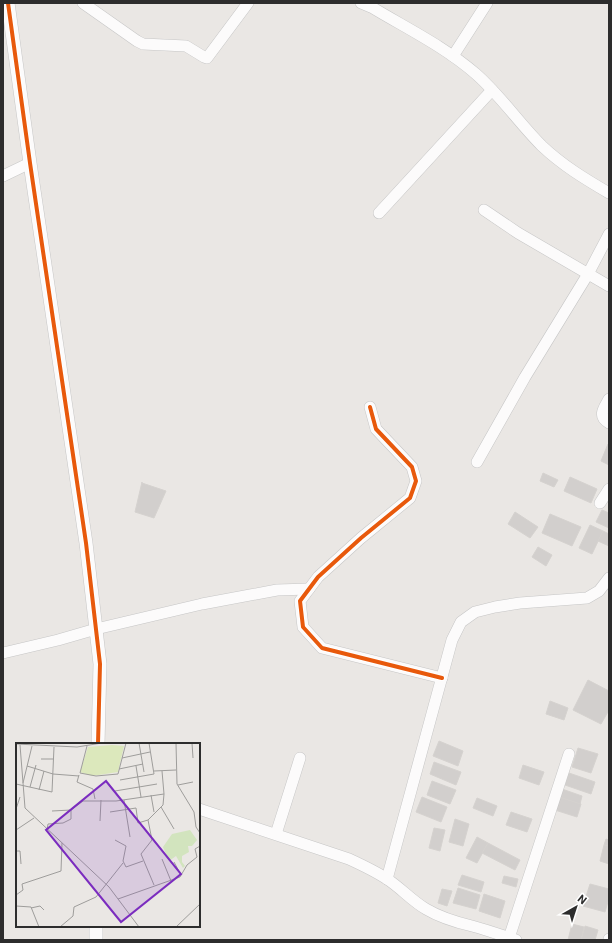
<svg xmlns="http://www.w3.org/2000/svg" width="612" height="943" viewBox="0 0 612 943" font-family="Roboto,sans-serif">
<rect width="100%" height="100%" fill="#eae7e4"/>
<g fill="#d2cfcd" stroke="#d5d2cf">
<polygon points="608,444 609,445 609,465 601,461"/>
<polygon points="543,473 558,480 554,487 540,481"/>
<polygon points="570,477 597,489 591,503 564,491"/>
<polygon points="142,482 142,483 166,491 154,518 135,512"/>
<polygon points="602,510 609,513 609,528 596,522"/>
<polygon points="515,512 538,527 530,538 508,524"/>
<polygon points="550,514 581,527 572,546 542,533"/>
<polygon points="590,525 603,531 592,554 579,548"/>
<polygon points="603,531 609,534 609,546 598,541"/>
<polygon points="538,547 552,555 546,566 532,557"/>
<polygon points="588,680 609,691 609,710 601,724 573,710"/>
<polygon points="550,701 568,708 564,720 546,714"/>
<polygon points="439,741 463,751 458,766 433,756"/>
<polygon points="578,748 598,754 591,773 572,767"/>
<polygon points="434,762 461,772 456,785 430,774"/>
<polygon points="523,765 544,772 539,785 519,778"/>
<polygon points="569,773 595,782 591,794 565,785"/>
<polygon points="432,781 456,790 450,804 427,795"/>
<polygon points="562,789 582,796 580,804 559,797"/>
<polygon points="422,797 447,807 441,822 416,812"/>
<polygon points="559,797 581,804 577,817 555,810"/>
<polygon points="477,798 497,806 493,816 473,808"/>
<polygon points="511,812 532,819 527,832 506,825"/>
<polygon points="455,819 469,824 463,846 449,842"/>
<polygon points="434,828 445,830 440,851 429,848"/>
<polygon points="477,837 488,843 477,863 466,858"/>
<polygon points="606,839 609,840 609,846 604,845"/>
<polygon points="488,843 520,860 515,870 482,853"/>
<polygon points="604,845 609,846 609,864 600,861"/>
<polygon points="462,875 484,882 481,892 458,885"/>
<polygon points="504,876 518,879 516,887 502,883"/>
<polygon points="590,884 609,889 609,898 605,912 583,906"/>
<polygon points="458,888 480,895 476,909 453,903"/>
<polygon points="442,889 452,891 447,906 438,903"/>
<polygon points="484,894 505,901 500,918 479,911"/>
<polygon points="572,924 584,927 581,940 568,940"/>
<polygon points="585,926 598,930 595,940 581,940"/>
</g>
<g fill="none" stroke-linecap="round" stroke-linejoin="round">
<defs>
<g id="minor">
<polyline points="83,3 137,41 143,44 186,46 204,57 207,58 248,3"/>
<path d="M361 3 373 8C408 29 445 47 476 74 500 95 519 123 542 146 562 165 585 179 609 193"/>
<polyline points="453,56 487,3"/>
<polyline points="3,176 30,163"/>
<polyline points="484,210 518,233 609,286"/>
<polyline points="379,213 492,90"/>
<path d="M609 399C604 408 597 416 609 423"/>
<polyline points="370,407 376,429 412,467 416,481 410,498 361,538 318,577 300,601 303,627 322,648 442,678"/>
<polyline points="477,462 525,377 588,274 609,234"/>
<polyline points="600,503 609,489"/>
<polyline points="3,653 58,640 96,629 202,604 277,590 309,589"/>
<path d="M199 809 349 859C362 865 375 871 387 879 401 888 412 901 426 909 441 918 455 922 472 926 487 930 501 935 516 940"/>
<polyline points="276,834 300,758"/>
<polyline points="387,879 452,640 461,622 475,612 495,607 520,603 587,598 599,591 609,578"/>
<polyline points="509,938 569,754"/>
<polyline points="609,940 609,939"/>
</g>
<g id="tertiary">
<polyline points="8,3 30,163 86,543 100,664 98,744"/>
<polyline points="96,940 96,926"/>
</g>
</defs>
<use href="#minor" stroke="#c6c6c6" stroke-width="12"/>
<use href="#tertiary" stroke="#c6c6c6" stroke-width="14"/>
<use href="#minor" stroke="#fcfbfb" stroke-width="11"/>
<use href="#tertiary" stroke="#fcfbfb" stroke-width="13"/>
<defs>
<g id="cycleway">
<polyline points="8,3 30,163 86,543 100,664 98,744"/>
<polyline points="370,407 376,429 412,467 416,481 410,498 361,538 318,577 300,601 303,627 322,648 442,678"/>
</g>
</defs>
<use href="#cycleway" stroke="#fff" stroke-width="6"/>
<use href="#cycleway" stroke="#e8590c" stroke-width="4"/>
</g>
<g transform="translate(16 743)">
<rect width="184" height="184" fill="#eae7e4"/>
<path d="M174 87 181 97 176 103H172L173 109 166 113V119L169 123 167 125 160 113 153 118 147 104 156 91Z" fill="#d2e4be"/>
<path d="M96 2 108 3 102 29 76 33 64 29 72 4Z" fill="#dce8bc"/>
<path fill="none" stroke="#9e9d9b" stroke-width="1" d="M102 0H117M123 0 128 29M160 0 161 41 178 69 180 84 184 90M176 0 177 15M0 1 61 4 86 0M4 2 9 65 93 144 123 184M71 3 64 30 80 33 102 31 110 0M106 15 134 9M25 16H38M11 23 37 31 63 33M120 23 125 54M103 26 127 21M138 28 160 27M63 32 61 39 77 46 79 56M104 37 138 31 133 0M7 40 16 3M0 41 36 49 38 4M162 42 177 39M14 44 20 22M23 47 28 28M99 48 141 41M135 52 138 69M108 57 114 94M145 64 158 86M0 66 4 54M36 68 55 67 67 58H100L148 51 146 28M94 69 120 65 122 80 132 77M84 78 85 57M0 87 18 75M31 87 32 81 47 80 55 76V67M99 97 110 103 107 118 110 124 127 118M0 108H4L5 121M146 116 155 138M158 119 165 132M138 142 125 111 136 97 132 77 147 62 148 51M0 152 7 147 6 141 45 128 46 100M102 156 164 134 171 122 181 114 179 106 184 103M0 163 15 164 23 184M15 165 24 163 28 167M44 184 57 173 58 164 80 154 107 120M160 184 184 161"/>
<path fill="#7b2cbf" fill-opacity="0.15" stroke="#7b2cbf" stroke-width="2" d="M90 38 165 131 105 179 30 87Z"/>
<rect width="184" height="184" fill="none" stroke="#2d2d2d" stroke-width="2"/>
</g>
<rect width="612" height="943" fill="none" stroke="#2d2d2d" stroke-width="8"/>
<g transform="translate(576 907) rotate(39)" stroke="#ffffff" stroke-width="3" paint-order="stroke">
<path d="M0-3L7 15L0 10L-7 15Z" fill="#2d2d2d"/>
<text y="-6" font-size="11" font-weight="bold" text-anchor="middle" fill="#2d2d2d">N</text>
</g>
</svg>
